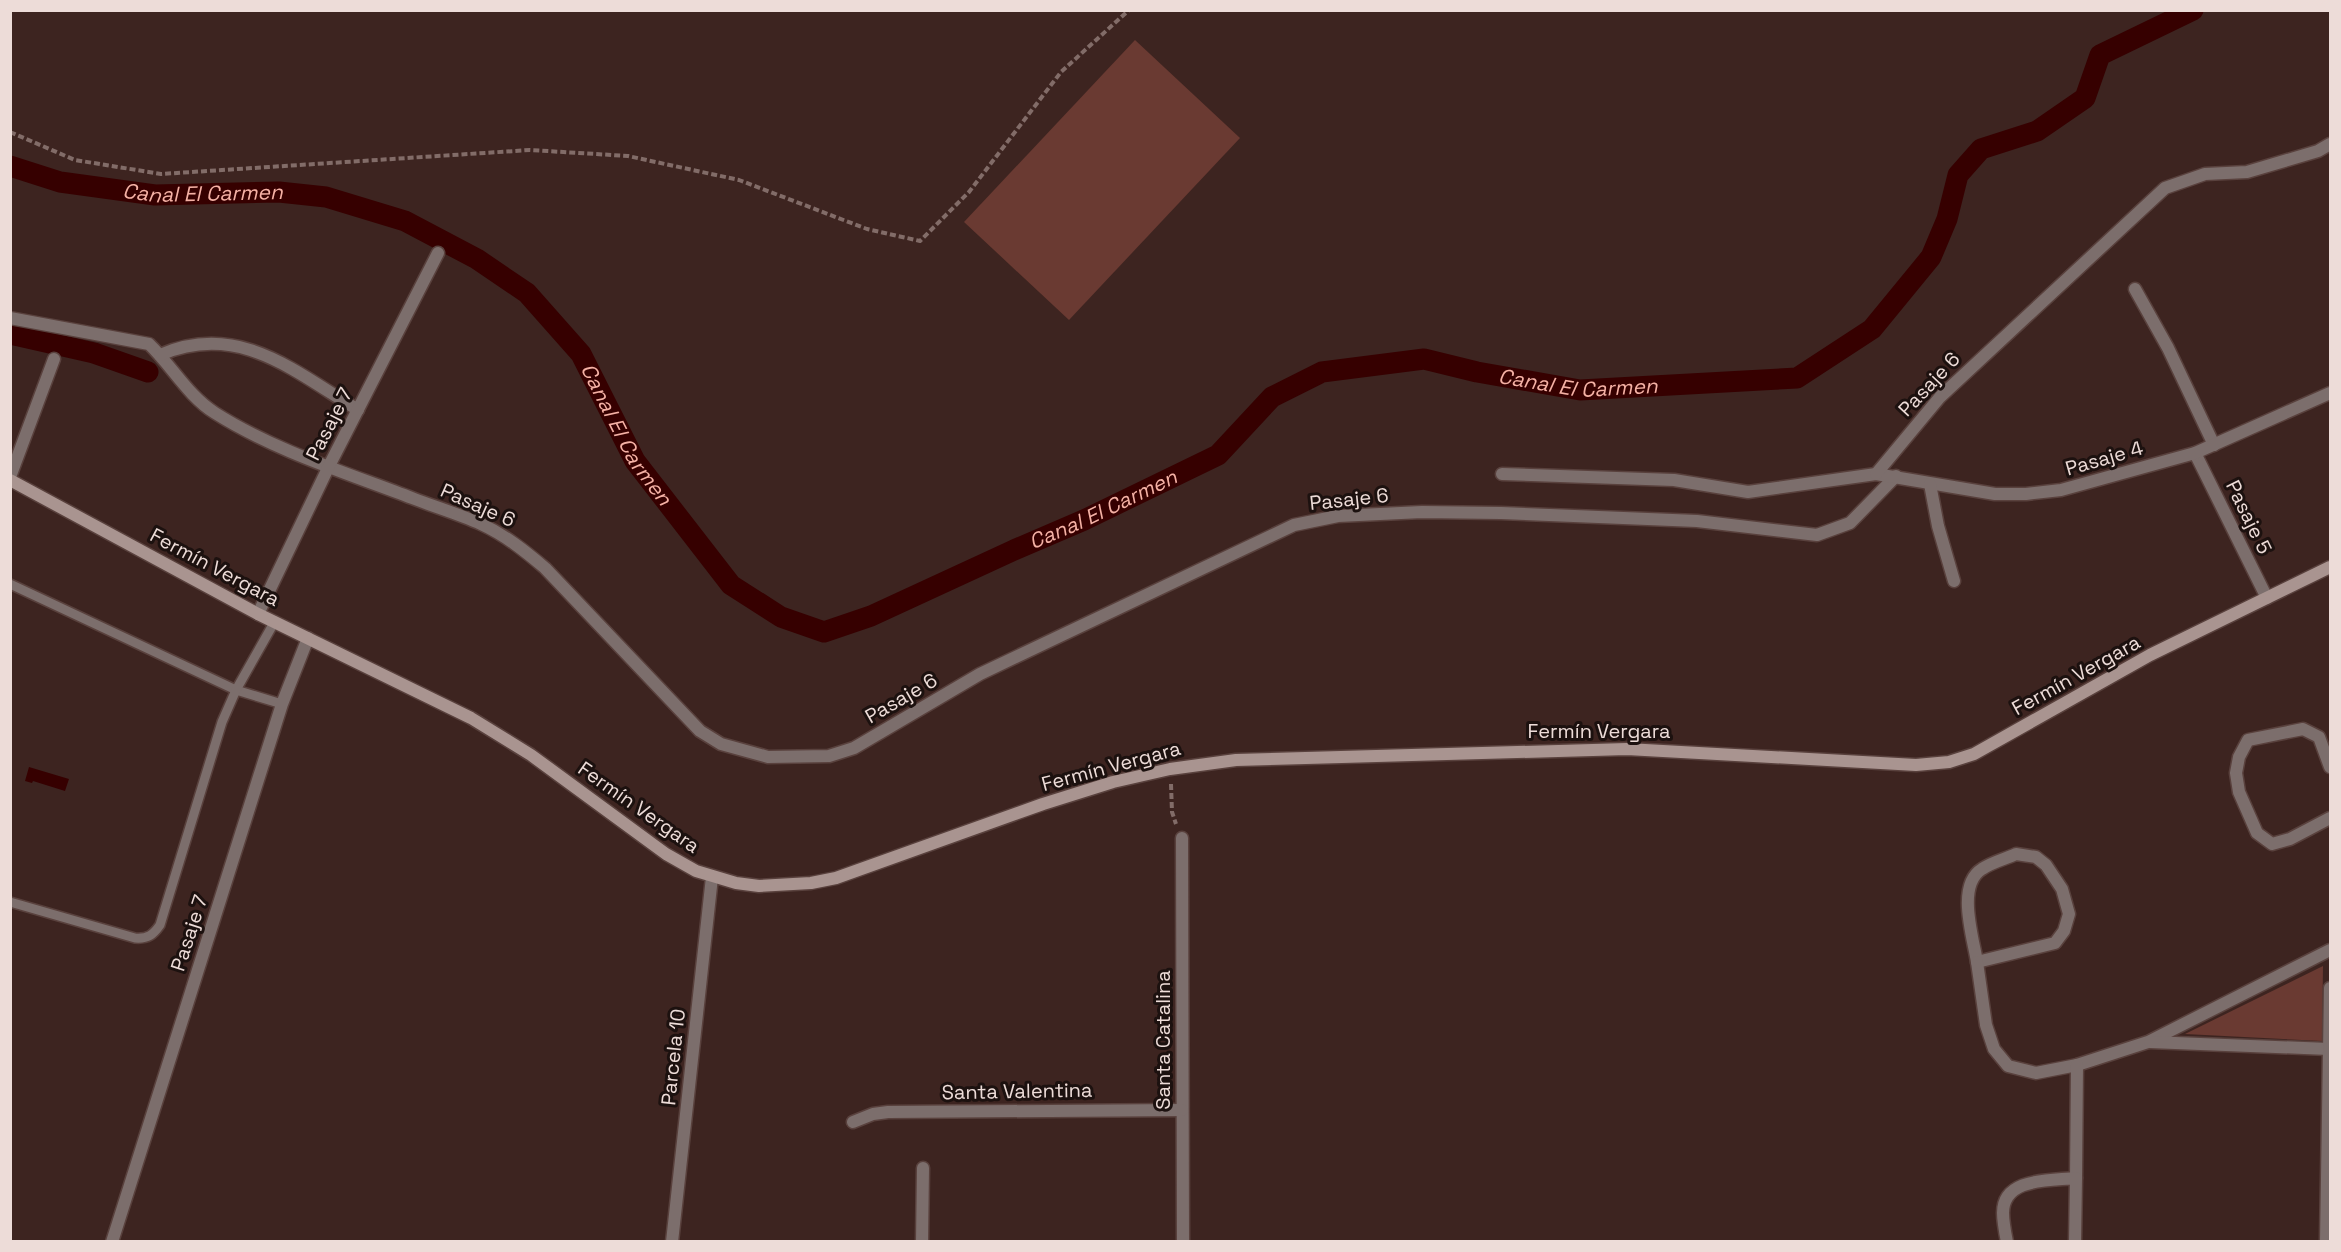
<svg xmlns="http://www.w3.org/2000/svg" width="2341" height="1252" viewBox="0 0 2341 1252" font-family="'Space Grotesk',sans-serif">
<rect width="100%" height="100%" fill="#3d2420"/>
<g fill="#6a3a32">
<polygon points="1135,40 1240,138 1069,320 964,222"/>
<polygon points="2323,966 2322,1041 2185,1034"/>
</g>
<polygon fill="#360000" points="29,767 69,779 65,791 33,781 32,783 25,781"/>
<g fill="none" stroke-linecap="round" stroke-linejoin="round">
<g stroke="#360000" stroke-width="21">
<path id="s1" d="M10 166 60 182 155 195 279 192 326 197 405 221 477 259 527 293 581 354 635 461 731 585 781 617 824 632 871 616 1014 550 1084 520 1218 455 1272 397 1322 372 1424 359 1477 372 1580 390 1797 378 1872 329 1931 257 1947 219 1958 175 1981 149 2037 131 2085 98 2100 55 2193 10"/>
<polyline points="10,334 94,353 148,372"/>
</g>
<defs>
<g id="lane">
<polyline points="10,584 236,690 282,704"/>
<path d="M10 902 135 938C148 939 153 935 160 925L222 722 236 690 275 621"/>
</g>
<g id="street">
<polyline points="2135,289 2168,348 2214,445"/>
<path d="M10 318 149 344C172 366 188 396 215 413 275 451 347 473 412 498 435 507 459 514 481 524 505 535 525 551 545 568L700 731 721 744 768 757 829 756 854 748 980 674 1294 525 1338 516 1422 512 1501 513 1697 521 1817 535 1850 523 1896 476"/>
<path d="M160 355C238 321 294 371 358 410"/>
<polyline points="2195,453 2267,598"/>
<polyline points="1502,474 1674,480 1748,492 1876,474 1995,494 2026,494 2061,490 2195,453 2330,393"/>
<polyline points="1876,474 1940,397 2165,188 2205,174 2247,172 2318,151 2330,144"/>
<polyline points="10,477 54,359"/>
<polyline points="1930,484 1938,526 1954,581"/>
<polyline points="258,614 329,466 438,253"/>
<polyline points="2330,767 2319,737 2303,729 2248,740 2239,757 2236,773 2239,792 2257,833 2272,844 2290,839 2330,818"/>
<polyline points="1182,838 1183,1242"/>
<path d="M2016 854 2036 857 2046 865 2062 889 2069 914 2064 931 2055 943 1977 962C1973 937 1956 885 1982 869 1992 862 2005 859 2016 854Z"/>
<polyline points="1977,962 1986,1025 1994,1049 2008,1066 2036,1073 2077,1065 2148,1042 2330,950"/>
<polyline points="2150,1042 2329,1049"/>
<polyline points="853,1122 873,1114 888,1112 1182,1110"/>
<polyline points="2076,1178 2077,1065"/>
<polyline points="112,1242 282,704 308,638"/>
<polyline points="672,1242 712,877"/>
<polyline points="922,1242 923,1168"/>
<path d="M2007 1242C2005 1232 2003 1222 2003 1213 2003 1177 2050 1181 2076 1178L2075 1242"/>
<polyline points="2326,1242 2330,988"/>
</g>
<polyline id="secondary" points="10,480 258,614 471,718 531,755 666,854 696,871 736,883 759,886 811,883 836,878 1043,804 1113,782 1170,769 1236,760 1627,749 1916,765 1949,762 1974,754 2150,655 2330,567"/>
</defs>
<use href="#lane" stroke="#59413d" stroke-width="12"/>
<use href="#street" stroke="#59413d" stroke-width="15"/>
<use href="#secondary" stroke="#59413d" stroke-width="15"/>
<g stroke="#826c68" stroke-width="4" stroke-dasharray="6 3" stroke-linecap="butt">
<polyline points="10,132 75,160 161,174 530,150 628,156 739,180 867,229 920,241 969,192 1061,72 1129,10"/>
<polyline points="1171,784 1172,812 1176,824"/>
</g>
<use href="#lane" stroke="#7c6e6c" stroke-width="9"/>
<use href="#street" stroke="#7c6e6c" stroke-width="12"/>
<use href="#secondary" stroke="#a99490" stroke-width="12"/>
</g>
<g text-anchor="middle" stroke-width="6" stroke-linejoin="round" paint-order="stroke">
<g font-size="20" fill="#eddcd8" stroke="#1c110f">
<text transform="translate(1929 384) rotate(-47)" y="7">Pasaje 6</text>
<text transform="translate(329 424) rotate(-63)" y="7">Pasaje 7</text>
<text transform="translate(2104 458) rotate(-16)" y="7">Pasaje 4</text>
<text transform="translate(1349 499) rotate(-6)" y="7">Pasaje 6</text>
<text transform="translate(478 505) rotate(24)" y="7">Pasaje 6</text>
<text transform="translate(2249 517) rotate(64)" y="7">Pasaje 5</text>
<text transform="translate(215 567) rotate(28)" y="7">Fermín Vergara</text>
<text transform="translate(2076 675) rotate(-29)" y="7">Fermín Vergara</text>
<text transform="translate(901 698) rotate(-30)" y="7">Pasaje 6</text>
<text x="1599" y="738">Fermín Vergara</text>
<text transform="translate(1111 766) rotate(-15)" y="7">Fermín Vergara</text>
<text transform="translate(639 807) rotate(35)" y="7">Fermín Vergara</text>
<text transform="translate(189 933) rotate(-72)" y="7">Pasaje 7</text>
<text transform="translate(1163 1040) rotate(-90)" y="7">Santa Catalina</text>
<text transform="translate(673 1057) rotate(-84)" y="7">Parcela 10</text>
<text transform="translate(1017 1091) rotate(-1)" y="7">Santa Valentina</text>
</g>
<g font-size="21" font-style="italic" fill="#f5b1a5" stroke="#1c110f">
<text dy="7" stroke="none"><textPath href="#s1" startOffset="196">Canal El Carmen</textPath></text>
<text dy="7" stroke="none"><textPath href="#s1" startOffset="1834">Canal El Carmen</textPath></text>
<text dy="7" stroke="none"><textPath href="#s1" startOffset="718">Canal El Carmen</textPath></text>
<text dy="7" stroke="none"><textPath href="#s1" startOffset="1312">Canal El Carmen</textPath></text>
</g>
</g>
<rect width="2341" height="1252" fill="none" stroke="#eddcd8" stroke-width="24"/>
</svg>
